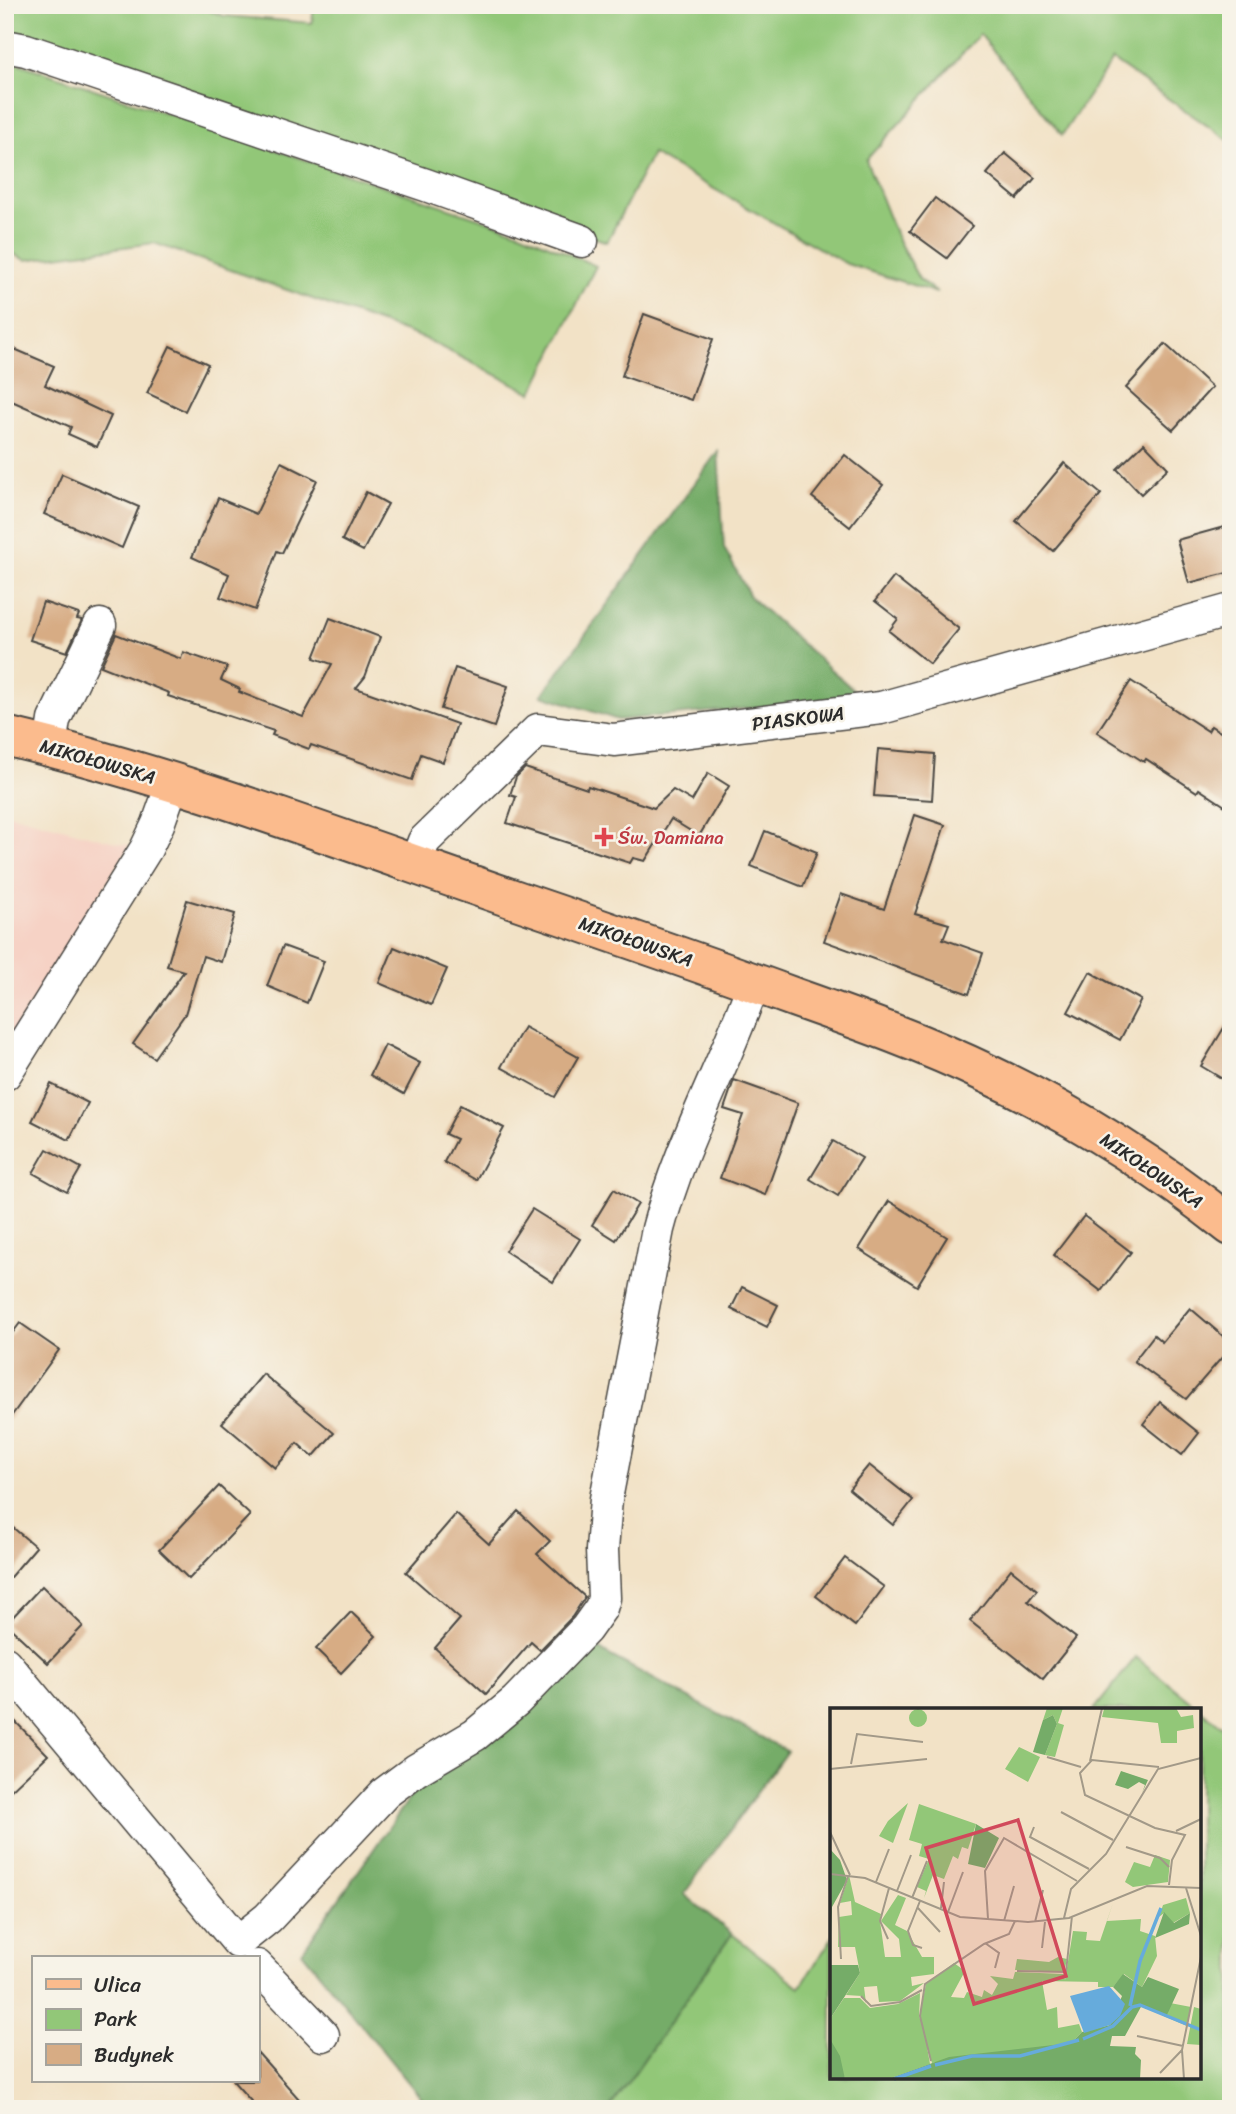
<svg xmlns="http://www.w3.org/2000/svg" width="1236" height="2114" viewBox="0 0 1236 2114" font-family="Sriracha,sans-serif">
<rect width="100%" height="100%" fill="#f7f3e8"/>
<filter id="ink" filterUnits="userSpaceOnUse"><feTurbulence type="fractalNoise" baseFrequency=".0143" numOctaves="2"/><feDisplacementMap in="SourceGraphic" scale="14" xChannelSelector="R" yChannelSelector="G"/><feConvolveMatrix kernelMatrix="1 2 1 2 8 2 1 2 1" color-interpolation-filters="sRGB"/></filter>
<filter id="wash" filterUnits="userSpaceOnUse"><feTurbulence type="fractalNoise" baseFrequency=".00686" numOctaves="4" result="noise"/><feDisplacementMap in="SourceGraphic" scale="28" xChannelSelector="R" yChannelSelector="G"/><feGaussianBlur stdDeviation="1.57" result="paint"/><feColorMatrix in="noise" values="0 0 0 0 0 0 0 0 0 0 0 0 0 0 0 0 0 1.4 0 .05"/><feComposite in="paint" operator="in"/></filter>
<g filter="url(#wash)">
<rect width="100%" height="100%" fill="#f2e2c6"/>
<polygon fill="#f6d2c5" points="5,813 130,846 5,1046"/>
<g fill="#92c778" stroke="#5e7952" stroke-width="2">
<polygon points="11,5 194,5 224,16 312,23 314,5 1231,5 1231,142 1112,60 1062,135 980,34 866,160 897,238 919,279 937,293 847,264 652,154 607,242 416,173 5,35 5,13"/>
<polygon points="5,59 520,232 596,266 532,393 423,338 154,243 26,260 5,250"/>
<polygon points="1136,1657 1231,1734 1231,2109 609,2109 732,1934 800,1987 832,1938 832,2077 1199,2077 1199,1710 1094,1710"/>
</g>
<g fill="#75ac68" stroke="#506c4a" stroke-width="2">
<polygon points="718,451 724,548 751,598 857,693 819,702 618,720 542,695"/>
<polygon points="585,1642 787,1751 684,1894 732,1934 609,2109 430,2109 302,1952 420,1783"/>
</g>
<g id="blocks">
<g fill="#d7ac84">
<polygon points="1005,153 1035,178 1017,199 987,174"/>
<polygon points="935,198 972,226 947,258 910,231"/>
<polygon points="644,314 713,339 691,400 622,376"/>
<polygon points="1165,344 1212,387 1173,430 1126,388"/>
<polygon points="5,345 54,366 45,385 111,416 97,447 68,434 71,427 5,398"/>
<polygon points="170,346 208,364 185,411 147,393"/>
<polygon points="1144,443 1168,468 1141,494 1117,469"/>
<polygon points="845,455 883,485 850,527 812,497"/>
<polygon points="281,462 317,480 282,553 277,551 255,610 220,597 229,574 192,557 218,498 256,514"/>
<polygon points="1064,463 1101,494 1053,551 1016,521"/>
<polygon points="62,474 139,507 122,548 44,514"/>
<polygon points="366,492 388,504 363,551 342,540"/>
<polygon points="1231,525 1231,572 1189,583 1177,540"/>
<polygon points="894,577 959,629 930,664 889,631 898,619 875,601"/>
<polygon points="43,602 79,614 77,619 82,620 67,652 30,640"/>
<polygon points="330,618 380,637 365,677 356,688 457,724 443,762 421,754 412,780 311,745 309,749 272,735 274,731 168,696 169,693 101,666 116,634 181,659 183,652 227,667 221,680 240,689 239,692 303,717 332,664 314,658"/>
<polygon points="455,668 508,686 494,727 441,709"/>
<polygon points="1131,681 1208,731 1211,726 1231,739 1231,810 1199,789 1197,792 1146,759 1144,762 1097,732"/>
<polygon points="878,749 935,754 932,800 874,796"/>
<polygon points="525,768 587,789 588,786 654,808 673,790 692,801 708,773 729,786 699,836 671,819 645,861 633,858 630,863 507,823 516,797 510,795 516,777"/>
<polygon points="915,815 945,825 915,914 949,924 943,939 983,953 969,994 824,941 841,894 884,909"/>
<polygon points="765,831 817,852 803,887 751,866"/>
<polygon points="187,900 235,914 221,962 203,956 185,1014 154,1058 133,1044 184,971 167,966"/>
<polygon points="283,946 324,961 307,1003 267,986"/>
<polygon points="394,947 447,969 431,1005 379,983"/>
<polygon points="1090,972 1141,1000 1120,1040 1068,1012"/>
<polygon points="1231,1016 1231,1084 1201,1066"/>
<polygon points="524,1027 578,1057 555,1097 501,1067"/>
<polygon points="385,1045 420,1063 404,1094 370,1075"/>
<polygon points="734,1080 798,1103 765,1195 720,1178 743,1115 724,1109"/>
<polygon points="51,1084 88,1103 69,1140 32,1121"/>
<polygon points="460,1105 504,1128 476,1180 444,1162 456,1139 445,1134"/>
<polygon points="833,1141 862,1158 838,1196 810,1179"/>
<polygon points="47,1149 81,1168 67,1192 33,1173"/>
<polygon points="614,1189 638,1204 616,1240 592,1225"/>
<polygon points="889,1201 947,1237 917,1286 859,1249"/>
<polygon points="532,1209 580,1239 553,1282 505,1251"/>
<polygon points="1084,1216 1131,1252 1101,1291 1054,1255"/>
<polygon points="742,1287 778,1305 767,1327 731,1309"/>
<polygon points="1190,1308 1231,1343 1231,1347 1186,1399 1134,1361 1154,1335 1162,1342"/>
<polygon points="20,1323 59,1350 5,1425 5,1343"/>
<polygon points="263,1374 334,1433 313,1457 297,1443 275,1468 222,1423"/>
<polygon points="1160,1402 1199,1433 1182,1455 1143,1424"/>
<polygon points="869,1465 913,1500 893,1525 849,1489"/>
<polygon points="219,1486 250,1515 189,1579 159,1550"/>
<polygon points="518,1511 550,1541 537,1554 585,1597 572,1617 540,1650 531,1642 486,1694 435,1648 460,1619 406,1572 456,1514 489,1544"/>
<polygon points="5,1521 36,1547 5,1583"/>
<polygon points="845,1558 884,1587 855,1626 816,1596"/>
<polygon points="1011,1569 1037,1590 1028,1601 1076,1638 1043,1679 970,1621"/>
<polygon points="42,1586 83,1626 48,1663 6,1624"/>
<polygon points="351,1612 376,1636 341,1673 316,1649"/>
<polygon points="5,1711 48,1755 5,1796"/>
<polygon points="257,2052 308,2109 258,2109 233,2081 257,2081"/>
</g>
</g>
</g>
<g filter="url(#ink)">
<use href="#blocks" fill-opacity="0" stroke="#494642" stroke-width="2"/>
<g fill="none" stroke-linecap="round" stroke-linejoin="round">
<defs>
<g id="minor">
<polyline points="5,46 26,50 426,185 582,241"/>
<polyline points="50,747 54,720 100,625"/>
<polyline points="415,865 424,841 538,730 614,740 881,708 1231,610"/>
<polyline points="5,1074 146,849 158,824 173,782"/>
<path d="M5 1663 238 1942 268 1918 385 1793 416 1770 475 1735 516 1701 586 1629 601 1608 604 1598 602 1550 606 1499 658 1229C680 1144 725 1065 754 982"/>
<polyline points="257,1966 323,2035"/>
</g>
<path id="major" d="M5 736C183 778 353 844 525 903 616 934 706 965 796 998 861 1021 926 1044 988 1074 1075 1115 1156 1166 1231 1226"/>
</defs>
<use href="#minor" stroke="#494642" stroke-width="35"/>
<use href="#major" stroke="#494642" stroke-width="42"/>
<use href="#minor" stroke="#fff" stroke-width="32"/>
<use href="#major" stroke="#fbbb8d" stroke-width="38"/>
</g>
</g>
<path fill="#e0444e" stroke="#f7f3e8" stroke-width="2.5" d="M600.5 826.5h7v7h7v7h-7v7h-7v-7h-7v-7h7z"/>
<g text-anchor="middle" stroke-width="5" stroke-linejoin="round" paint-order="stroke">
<g font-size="19" fill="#2b2b2b" stroke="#f7f3e8">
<text transform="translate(798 718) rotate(-7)" y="7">PIASKOWA</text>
<text transform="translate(98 761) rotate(16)" y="7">MIKOŁOWSKA</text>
<text transform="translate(636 941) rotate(19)" y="7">MIKOŁOWSKA</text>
<text transform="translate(1152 1170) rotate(34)" y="7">MIKOŁOWSKA</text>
</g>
<g font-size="19" fill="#be3a42" stroke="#f7f3e8" text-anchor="start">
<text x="618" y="844">Św. Damiana</text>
</g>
</g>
<g transform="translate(830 1708)">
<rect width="371" height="371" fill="#f2e2c6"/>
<path d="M217 0H233L228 15 234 17 225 49 215 47 227 16 223 7 213 12ZM297 0H346L351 9 363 7 364 20 347 23V35H331L328 15 272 9 274 1ZM79 10a9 9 0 1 1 18 0a9 9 0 1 1-18 0ZM189 39 210 49 198 74 175 61ZM78 95 63 135 49 128 58 113ZM89 96 146 116 138 141 132 139 128 151 123 148 114 171 103 167 94 190 96 183 87 179 99 151 89 148 92 136 79 132ZM325 147 340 152 338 174 303 179 295 174 304 154 320 159ZM19 167 25 194 51 206 50 213 55 249H71L69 231 51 213 68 187 76 190 65 217 77 223 92 249H104V266L81 269 82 278 94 275 70 293 49 294 47 278 34 279 36 295 32 288 16 287 30 265 25 239H8L9 209 22 207 21 193 10 195ZM356 190 360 205 343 215 334 205 329 209 333 197ZM283 195 277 213 311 211 310 223 325 228 327 248 312 279 294 266 283 279H268V274L212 273 217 302 227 299 228 320 249 316 252 324 241 335 102 355 97 339 100 356 58 371H15L0 331V311L14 290H30L40 300 68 296 90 285 89 311 96 276 124 255 135 263 121 289 134 290 137 284 152 289 154 282 162 287 168 276 160 268 183 271 185 264 234 266 235 272 243 223 257 224 256 232 270 233ZM228 249 237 251 234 264 185 262 187 251 219 254ZM340 295 361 299 357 318 336 309ZM364 299 371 301V337L357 336Z" fill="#92c778"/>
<path d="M223 7 227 16 215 47 203 44 213 12ZM291 63 318 72 312 85 315 77 309 74 298 81 285 77ZM146 116 169 130 155 160 138 156ZM0 141 10 152 17 172 2 199 0 254ZM334 204 344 215 360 205 359 216 325 230ZM0 257H28L30 265 0 311ZM293 266 312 279 318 269 349 281 336 309 312 297 295 328H282L280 338 306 339 305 346 311 352 310 371H58L119 349 241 335 252 324 280 317 292 288 283 279ZM0 331 10 348 15 371H0Z" fill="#75ac68"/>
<path d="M279 278 295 296 290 308 280 317 254 325 240 288Z" fill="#66abdc"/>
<path fill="none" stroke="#66abdc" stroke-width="3.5" d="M300 298 310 253 331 200M253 331 283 318 302 299 310 297 371 322M105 357 142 348H190L249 332M64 371 101 358"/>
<path fill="none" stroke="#a29988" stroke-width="2" d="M217 49 251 59M260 53 272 0M21 56 27 26 93 34M329 59 262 52 250 65 255 87 325 120 355 127 342 152 339 177M0 61 97 51M231 104 283 132M204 119 200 129 259 161M346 123 371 111M0 124 20 167M296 139 330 150 339 159M0 166 35 170 130 209 198 214 239 210 317 178 371 180M46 174 59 141M356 180 371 228M67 183 81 147M82 190 97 153M90 193 78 223 83 237 92 240M87 199 110 224M111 200 114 174M118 204 133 164M234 210 241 181 276 146 328 61 371 50M158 211 155 163 174 130 247 173M174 213 184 178M205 214 213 182M58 231 50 213 59 180M155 235 169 245 165 260M212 240 215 214M11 251 8 199 18 168M187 263 236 264 242 208M31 288 41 298 70 294 92 282M307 328 353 338M101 353 90 308 95 276 154 236 179 226 185 213M330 365 352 342M354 371 352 342 371 249"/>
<path fill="#d1495b" fill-opacity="0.15" stroke="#d1495b" stroke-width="3.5" d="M188 112 236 268 144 296 96 140Z"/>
<rect width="371" height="371" fill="none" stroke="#2b2b2b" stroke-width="3.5"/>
</g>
<rect width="1236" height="2114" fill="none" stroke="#f7f3e8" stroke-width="28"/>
<rect x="32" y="1956" width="228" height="126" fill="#f7f3e8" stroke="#a5a39c" stroke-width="2"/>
<rect x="46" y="1979" width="35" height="10" fill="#fbbb8d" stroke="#a5a39c" stroke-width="2"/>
<text x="94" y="1992" font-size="21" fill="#2b2b2b">Ulica</text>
<rect x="46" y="2009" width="35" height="21" fill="#92c778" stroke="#a5a39c" stroke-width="2"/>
<text x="94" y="2026" font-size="21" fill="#2b2b2b">Park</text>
<rect x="46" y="2044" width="35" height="21" fill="#d7ac84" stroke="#a5a39c" stroke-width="2"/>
<text x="94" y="2062" font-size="21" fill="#2b2b2b">Budynek</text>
</svg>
